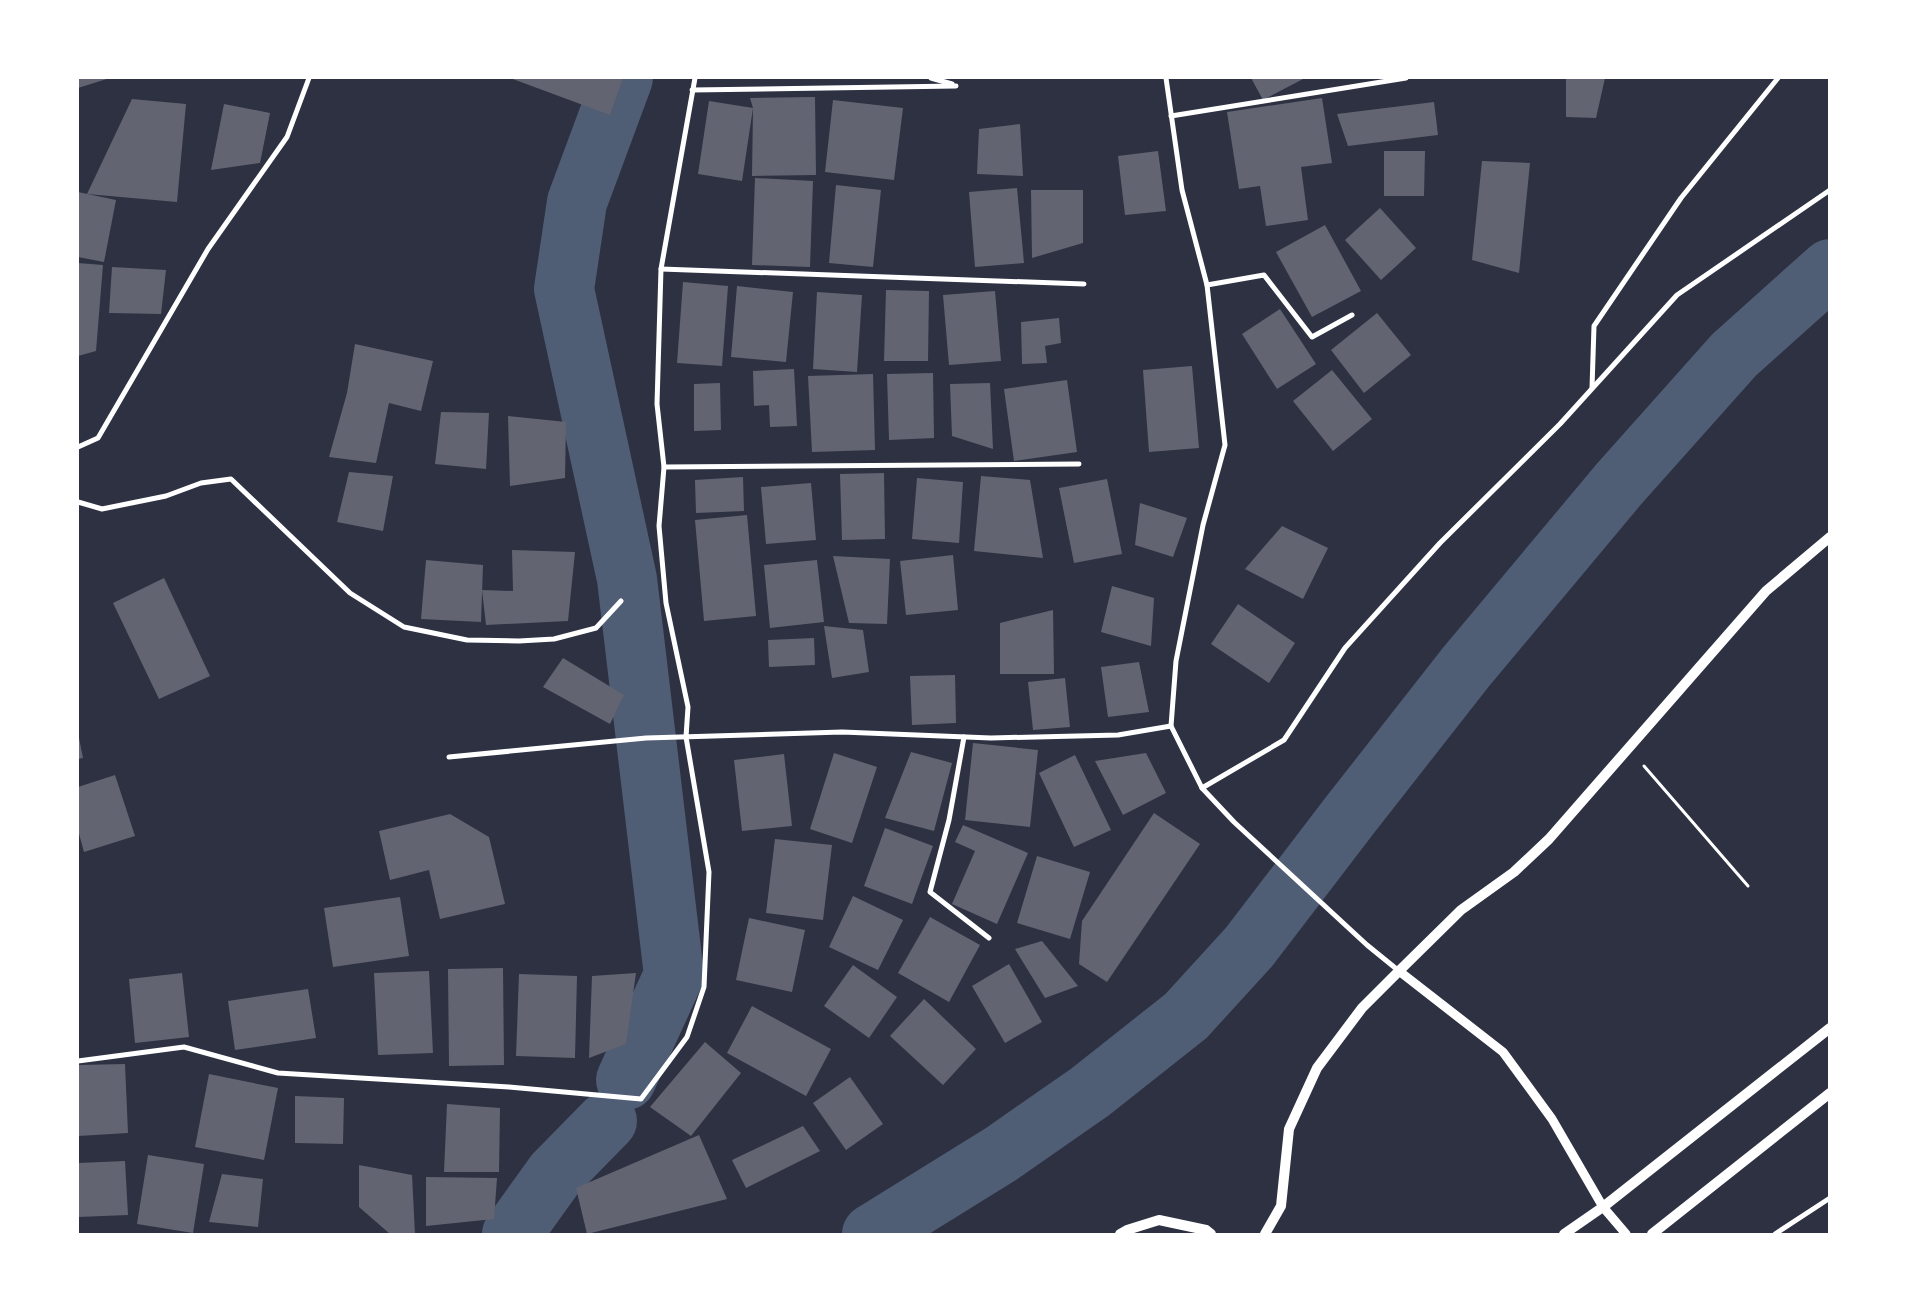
<svg xmlns="http://www.w3.org/2000/svg" width="1907" height="1312" viewBox="0 0 1907 1312" font-family="'Fira Sans Condensed',sans-serif">
<rect width="100%" height="100%" fill="#2d3142"/>
<g fill="none" stroke-linecap="round" stroke-linejoin="round">
<g stroke="#4f5d75" stroke-width="60">
<polyline points="623,78 577,202 564,289 627,579 674,975 626,1080"/>
<polyline points="512,1234 555,1174 607,1121"/>
<polyline points="872,1234 1001,1154 1090,1092 1186,1016 1249,947 1350,815 1466,667 1619,484 1734,355 1830,269"/>
</g>
</g>
<g fill="#626471">
<polygon points="78,78 110,78 78,88"/>
<polygon points="510,78 623,78 610,115"/>
<polygon points="1251,78 1305,78 1263,100"/>
<polygon points="1566,78 1605,78 1596,118 1566,117"/>
<polygon points="815,97 816,175 752,176 753,108 750,98"/>
<polygon points="1322,98 1332,163 1301,167 1308,220 1266,226 1260,186 1239,189 1227,112"/>
<polygon points="132,99 186,104 177,202 87,194"/>
<polygon points="833,100 903,108 894,180 825,172"/>
<polygon points="709,101 753,108 742,181 698,174"/>
<polygon points="1434,102 1438,135 1348,146 1337,114"/>
<polygon points="224,104 270,113 260,163 211,170"/>
<polygon points="1020,124 1023,176 977,174 979,129"/>
<polygon points="1158,151 1166,211 1125,215 1118,156"/>
<polygon points="1384,151 1425,151 1424,196 1384,196"/>
<polygon points="1482,161 1530,163 1519,273 1472,260"/>
<polygon points="755,178 813,181 810,267 752,265"/>
<polygon points="836,185 881,190 873,267 829,263"/>
<polygon points="1017,188 1024,263 975,267 969,192"/>
<polygon points="1031,190 1083,190 1083,243 1032,258"/>
<polygon points="78,192 116,200 104,262 78,257"/>
<polygon points="1380,208 1416,248 1381,280 1345,240"/>
<polygon points="1325,225 1361,291 1312,317 1276,252"/>
<polygon points="78,263 103,265 96,351 78,356"/>
<polygon points="112,267 166,270 161,314 109,313"/>
<polygon points="683,282 728,286 722,366 677,363"/>
<polygon points="737,286 793,292 786,362 731,357"/>
<polygon points="886,290 929,291 928,361 884,361"/>
<polygon points="995,291 1001,361 949,365 943,295"/>
<polygon points="817,292 862,295 857,372 813,369"/>
<polygon points="1280,309 1316,364 1277,389 1242,334"/>
<polygon points="1377,313 1411,355 1364,393 1331,350"/>
<polygon points="1059,318 1061,343 1045,346 1047,363 1022,364 1021,322"/>
<polygon points="355,344 433,361 421,411 389,403 376,463 329,457 347,393"/>
<polygon points="1192,366 1199,448 1149,452 1143,370"/>
<polygon points="794,369 797,426 770,427 769,405 754,406 753,371"/>
<polygon points="1332,370 1372,419 1333,451 1293,401"/>
<polygon points="933,373 934,438 889,440 887,374"/>
<polygon points="873,374 875,450 812,452 808,376"/>
<polygon points="1067,380 1077,452 1014,461 1004,389"/>
<polygon points="720,383 721,430 694,431 694,384"/>
<polygon points="990,383 993,449 952,436 950,384"/>
<polygon points="441,412 489,413 486,469 435,464"/>
<polygon points="508,416 566,422 565,478 510,486"/>
<polygon points="349,472 393,476 383,531 337,522"/>
<polygon points="884,473 885,539 842,540 840,474"/>
<polygon points="981,476 1030,480 1043,558 974,551"/>
<polygon points="743,477 744,511 696,513 695,480"/>
<polygon points="917,478 963,482 959,543 912,539"/>
<polygon points="1107,479 1122,554 1074,563 1059,488"/>
<polygon points="811,483 816,540 766,544 761,487"/>
<polygon points="1140,503 1187,518 1173,557 1135,545"/>
<polygon points="747,515 756,616 704,621 695,520"/>
<polygon points="1282,526 1328,548 1303,599 1245,569"/>
<polygon points="512,550 575,552 568,621 486,625 482,590 513,591"/>
<polygon points="953,555 958,610 906,615 900,561"/>
<polygon points="833,556 890,559 887,624 849,623"/>
<polygon points="426,560 483,565 481,622 421,619"/>
<polygon points="817,560 824,622 770,628 764,565"/>
<polygon points="164,578 210,676 159,699 113,603"/>
<polygon points="1112,586 1154,598 1151,646 1101,632"/>
<polygon points="1238,604 1295,643 1269,683 1211,644"/>
<polygon points="1053,610 1054,674 1000,674 1000,623"/>
<polygon points="824,626 863,630 869,672 832,678"/>
<polygon points="814,638 815,665 769,667 768,640"/>
<polygon points="563,658 624,695 610,724 543,687"/>
<polygon points="1139,662 1149,712 1108,717 1101,667"/>
<polygon points="955,675 956,723 912,725 910,676"/>
<polygon points="1065,678 1070,727 1033,730 1028,682"/>
<polygon points="78,733 83,758 78,759"/>
<polygon points="973,743 1038,750 1030,827 965,820"/>
<polygon points="911,752 952,763 934,831 885,818"/>
<polygon points="834,753 877,767 852,843 810,829"/>
<polygon points="1146,753 1166,793 1123,815 1095,761"/>
<polygon points="784,754 792,826 742,831 734,760"/>
<polygon points="1075,755 1111,830 1074,847 1039,773"/>
<polygon points="115,775 135,836 84,852 78,830 78,787"/>
<polygon points="1154,813 1200,844 1107,982 1079,964 1082,921"/>
<polygon points="450,814 489,837 505,904 440,919 429,870 390,880 379,831"/>
<polygon points="963,825 1028,853 997,924 952,904 975,851 955,842"/>
<polygon points="885,828 933,846 912,904 864,886"/>
<polygon points="775,839 832,845 823,920 766,913"/>
<polygon points="1037,856 1090,872 1070,939 1017,923"/>
<polygon points="853,896 903,920 878,970 829,947"/>
<polygon points="400,897 409,956 333,967 324,908"/>
<polygon points="930,917 980,945 949,1002 898,973"/>
<polygon points="749,918 805,930 792,992 736,980"/>
<polygon points="1042,941 1078,986 1045,998 1015,949"/>
<polygon points="1009,964 1042,1022 1005,1043 972,986"/>
<polygon points="853,965 897,997 869,1038 824,1006"/>
<polygon points="503,968 504,1065 449,1066 448,969"/>
<polygon points="429,971 433,1053 378,1055 374,973"/>
<polygon points="182,973 189,1037 135,1043 129,979"/>
<polygon points="636,973 626,1044 589,1058 592,976"/>
<polygon points="519,974 577,976 575,1058 516,1056"/>
<polygon points="308,989 316,1038 235,1050 228,1001"/>
<polygon points="924,999 976,1049 943,1085 890,1036"/>
<polygon points="752,1006 831,1049 806,1096 727,1053"/>
<polygon points="705,1042 741,1073 691,1136 650,1107"/>
<polygon points="125,1064 128,1133 78,1136 78,1065"/>
<polygon points="209,1074 278,1088 264,1160 195,1147"/>
<polygon points="850,1077 883,1124 846,1150 813,1103"/>
<polygon points="295,1096 344,1098 343,1144 295,1143"/>
<polygon points="447,1104 500,1108 499,1172 444,1172"/>
<polygon points="803,1126 820,1151 746,1188 732,1160"/>
<polygon points="699,1135 727,1199 587,1234 576,1188"/>
<polygon points="148,1155 204,1164 193,1233 137,1224"/>
<polygon points="125,1161 128,1215 78,1217 78,1163"/>
<polygon points="359,1165 412,1175 415,1234 390,1234 359,1207"/>
<polygon points="222,1174 263,1179 258,1227 209,1222"/>
<polygon points="426,1177 497,1178 494,1219 426,1226"/>
</g>
<g fill="none" stroke-linecap="round" stroke-linejoin="round">
<polyline stroke="#fff" stroke-width="3" points="1644,766 1748,886"/>
<g stroke="#fff" stroke-width="5">
<polyline points="931,78 952,84"/>
<polyline points="1166,78 1182,190 1207,285 1225,445 1203,525 1176,661 1171,726 1202,788 1234,822 1367,945 1399,971"/>
<polyline points="692,90 956,86"/>
<polyline points="1171,116 1406,78"/>
<polyline points="661,269 1084,284"/>
<polyline points="1207,285 1264,275 1312,337 1352,315"/>
<polyline points="1592,388 1594,326 1681,198 1778,78"/>
<polyline points="78,447 98,438 208,249 287,137 309,78"/>
<polyline points="664,467 1079,464"/>
<polyline points="78,502 102,509 166,496 201,483 231,479 350,593 404,627 467,640 519,641 554,639 596,628 621,601"/>
<polyline points="964,737 949,820 930,892 989,938"/>
<polyline points="449,757 646,738 842,732 991,738 1118,735 1171,726"/>
<polyline points="1202,788 1284,740 1345,648 1440,543 1560,424 1677,295 1830,190"/>
<polyline points="78,1061 184,1047 278,1073 509,1087 641,1099 687,1037 704,987 709,872 686,737 688,707 666,603 659,526 664,467 657,404 661,269 695,78"/>
<polyline points="1775,1234 1830,1198"/>
</g>
<polyline stroke="#fff" stroke-width="9" points="1399,971 1503,1052 1552,1119 1603,1207 1626,1234"/>
<g stroke="#fff" stroke-width="10">
<polyline points="1120,1234 1127,1230 1159,1220 1206,1230 1211,1234"/>
<polyline points="1265,1234 1281,1206 1289,1129 1317,1068 1362,1008 1399,971 1461,910 1514,872 1549,839 1766,591 1830,537"/>
<polyline points="1564,1234 1603,1207 1830,1028"/>
<polyline points="1652,1234 1830,1093"/>
</g>
</g>
<rect width="1907" height="1312" fill="none" stroke="#ffffff" stroke-width="158"/>
</svg>
